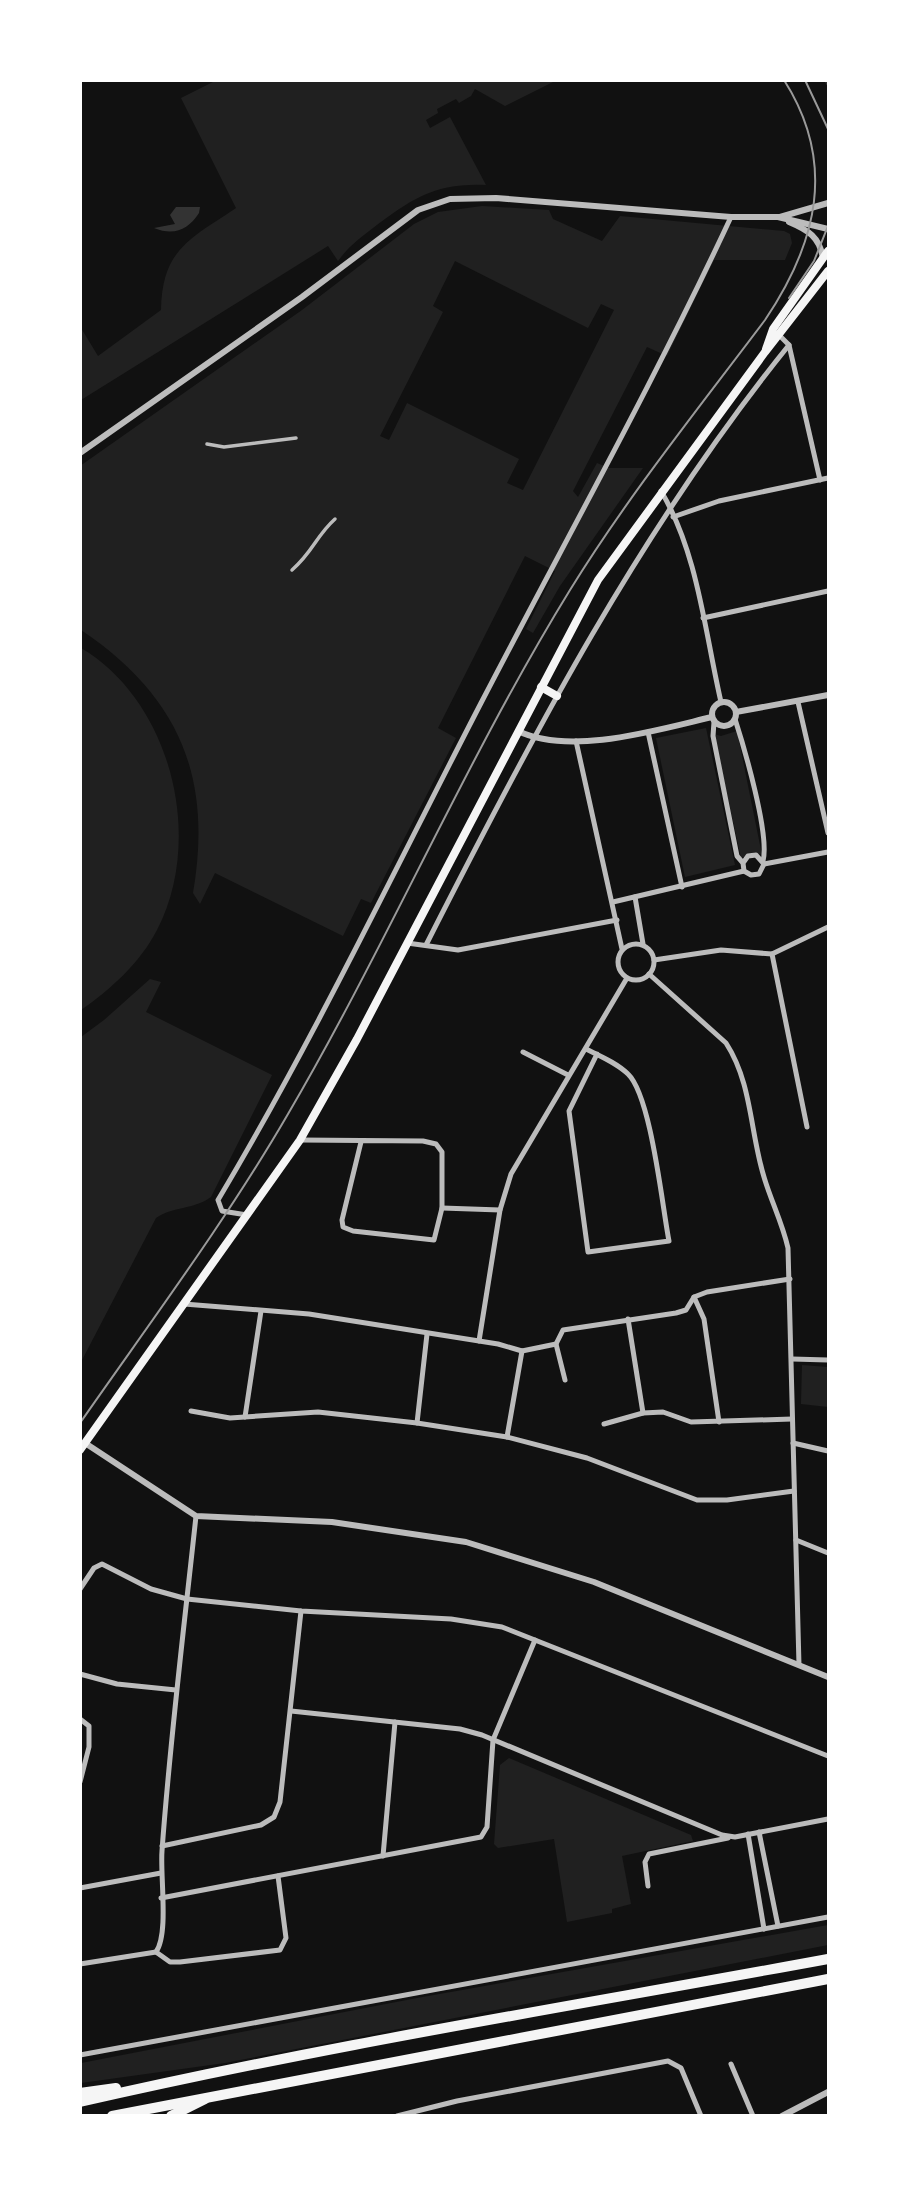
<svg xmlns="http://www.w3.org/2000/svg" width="909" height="2196" viewBox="0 0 909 2196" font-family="'Public Sans',sans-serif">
<rect width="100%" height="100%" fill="#111"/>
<g fill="#202020" fill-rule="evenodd">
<path d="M215 81H555L505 106 475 89 471 96 459 103 456 99 437 109 438 113 426 120 430 128 450 117 486 185C435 183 413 198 373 228 360 238 348 247 338 261L328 246 81 400V328L98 356 161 310C162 248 192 238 236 208L181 98Z"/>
<path d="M482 206 549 210 553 219 602 241 620 216 784 231 790 234 792 243 785 260H714L667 356 647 347 573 491 578 497 597 463 609 468H643L560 586 533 633 526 629 555 571 525 556 438 728 456 738 371 903 361 899 343 936 215 873 200 904 193 893C213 777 179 696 81 630L80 466 302 310 414 224 438 212ZM455 261 588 328 601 304 614 310 523 490 507 483 519 459 407 403 389 440 380 436 443 312 433 306Z"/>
<path d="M81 648C171 701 205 838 157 930 140 963 110 990 81 1010Z"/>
<polygon points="706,728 735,865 685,877 656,738"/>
<polygon points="737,731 762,855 755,852 741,858 714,734 721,736"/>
<path d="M150 979 161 982 146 1012 272 1075 211 1197C193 1210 173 1206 156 1218L81 1362V1037L104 1020Z"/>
<polygon points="802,1365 828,1367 828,1407 801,1404"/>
<polygon points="509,1758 691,1835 693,1841 622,1856 631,1904 612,1909 612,1913 567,1922 554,1839 498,1848 494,1844 500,1765"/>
<polygon points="828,1925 828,1945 225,2063 81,2083 81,2063 417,1998"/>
</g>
<path fill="#333" d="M176 207H200L199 213C188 230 174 236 154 228L175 224 170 215Z"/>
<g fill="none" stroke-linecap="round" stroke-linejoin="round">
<polyline stroke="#333" stroke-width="3.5" points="826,80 828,84"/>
<g stroke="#bcbcbc" stroke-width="3.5">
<polyline points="207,444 224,447 296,438"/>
<path d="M292 570C313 552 316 536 335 519"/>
</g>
<g stroke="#bcbcbc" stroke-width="5">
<polyline points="777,333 789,345 820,480"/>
<path d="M661 491C698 553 705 633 721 702"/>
<polyline points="673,517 719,501 828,478"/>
<polyline points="703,618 828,591"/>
<polyline points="798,702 828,833"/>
<path d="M735 719C744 747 770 835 763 861"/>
<polyline points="714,722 713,736 737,856 743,863 744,871 751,875 759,874 764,864 756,855 748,856 743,863"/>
<polyline points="648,732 682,887"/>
<polyline points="576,741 622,949"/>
<polyline points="764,864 828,852"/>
<polyline points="635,897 643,944"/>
<polyline points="613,902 744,871"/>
<polyline points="407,943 458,950 617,920"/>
<circle cx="636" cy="962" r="18"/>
<path d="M426 945C532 736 641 528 789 345"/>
<polyline points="772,954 807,1127"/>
<polyline points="654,960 721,950 772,954 828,927"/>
<path d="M649 974 726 1043C752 1083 750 1132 764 1177 771 1201 782 1222 788 1248L799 1665"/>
<path d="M586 1049C600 1056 617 1063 628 1074 651 1096 662 1205 669 1241L588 1252 569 1111 597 1054"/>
<polyline points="523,1052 568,1075"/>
<polyline points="300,1140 423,1141 436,1144 442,1152 442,1208 434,1240 353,1231 343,1227 342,1220 361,1142"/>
<polyline points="442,1208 500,1210"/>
<path d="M247 1215 222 1211 218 1200C314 1039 395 869 481 703 565 541 654 382 731 217"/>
<polyline points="694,1297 704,1319 719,1422"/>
<polyline points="184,1304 309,1314 498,1344 522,1351 556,1344 563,1330 676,1313 686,1310 694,1297 707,1292 790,1279"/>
<polyline points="628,1319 643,1413"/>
<polyline points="479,1341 500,1210 511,1174 627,978"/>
<polyline points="556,1344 565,1380"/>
<polyline points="522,1351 507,1437 587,1458 697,1500 727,1500 794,1491"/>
<polyline points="792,1359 828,1360"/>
<polyline points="191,1411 230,1418 318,1412 417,1423 427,1334"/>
<polyline points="245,1417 261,1311"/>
<polyline points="417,1423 507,1437"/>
<polyline points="604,1424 643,1413 663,1412 691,1422 792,1419"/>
<polyline points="793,1443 828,1451"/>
<path d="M196 1516C184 1628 170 1739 162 1851 160 1876 169 1934 156 1952L170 1962H180L280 1950 286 1938 278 1876"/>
<polyline points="796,1540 828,1553"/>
<polyline points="80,1589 94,1568 102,1564 151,1589 187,1599 301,1611 451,1619 502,1627 828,1756"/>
<polyline points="80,1674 117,1684 176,1690"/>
<polyline points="291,1711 460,1729 482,1735 722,1835 735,1837 828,1819"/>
<polyline points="80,1719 89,1726 89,1747 80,1782"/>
<polyline points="759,1832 778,1926"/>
<polyline points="748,1834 764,1929"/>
<polyline points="162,1846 261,1825 274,1817 280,1802 301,1611"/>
<polyline points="383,1856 395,1722"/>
<polyline points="648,1886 645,1862 649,1854 728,1838"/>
<polyline points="80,1888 161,1873"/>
<polyline points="161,1898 481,1837 487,1827 493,1740 535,1640"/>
<polyline points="80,1964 156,1952"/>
<polyline points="80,2055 828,1917"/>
<polyline points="731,2064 753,2116"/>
<polyline points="397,2116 457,2101 668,2061 681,2068 701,2116"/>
</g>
<g stroke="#bcbcbc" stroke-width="6">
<polyline points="780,217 828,203"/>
<path d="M789 222C808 230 820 237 823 259"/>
<polyline points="80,453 302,297 418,210 450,199 496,198 731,217 778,217 828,229"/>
<circle cx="724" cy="714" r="12"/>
<polyline points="736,712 828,695"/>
<path d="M518 731C570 756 657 730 712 717"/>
<polyline points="85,1443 196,1516 332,1522 466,1542 594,1582 828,1677"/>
<polyline points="782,2116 828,2092"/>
</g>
<g stroke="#f5f5f5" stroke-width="8">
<polyline points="766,349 773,329 828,251"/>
<polyline points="541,687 557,696"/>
<polyline points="80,1450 300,1140 357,1039 598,580 765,352 828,271"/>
</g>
<g stroke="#f5f5f5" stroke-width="10">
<polyline points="80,2093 116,2088"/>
<path d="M80 2102C328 2045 579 2005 828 1959"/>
<polyline points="112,2116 828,1979"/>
<polyline points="171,2116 205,2099"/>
</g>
<g stroke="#9a9a9a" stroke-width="2">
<polyline points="805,80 828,129"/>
<polyline points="789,298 814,261 828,226"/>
<path d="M80 1423C151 1321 226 1221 288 1114 388 943 466 759 570 590 628 496 698 409 765 320 817 243 837 163 784 80"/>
</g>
</g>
<rect width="909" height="2196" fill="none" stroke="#ffffff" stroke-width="164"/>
</svg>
